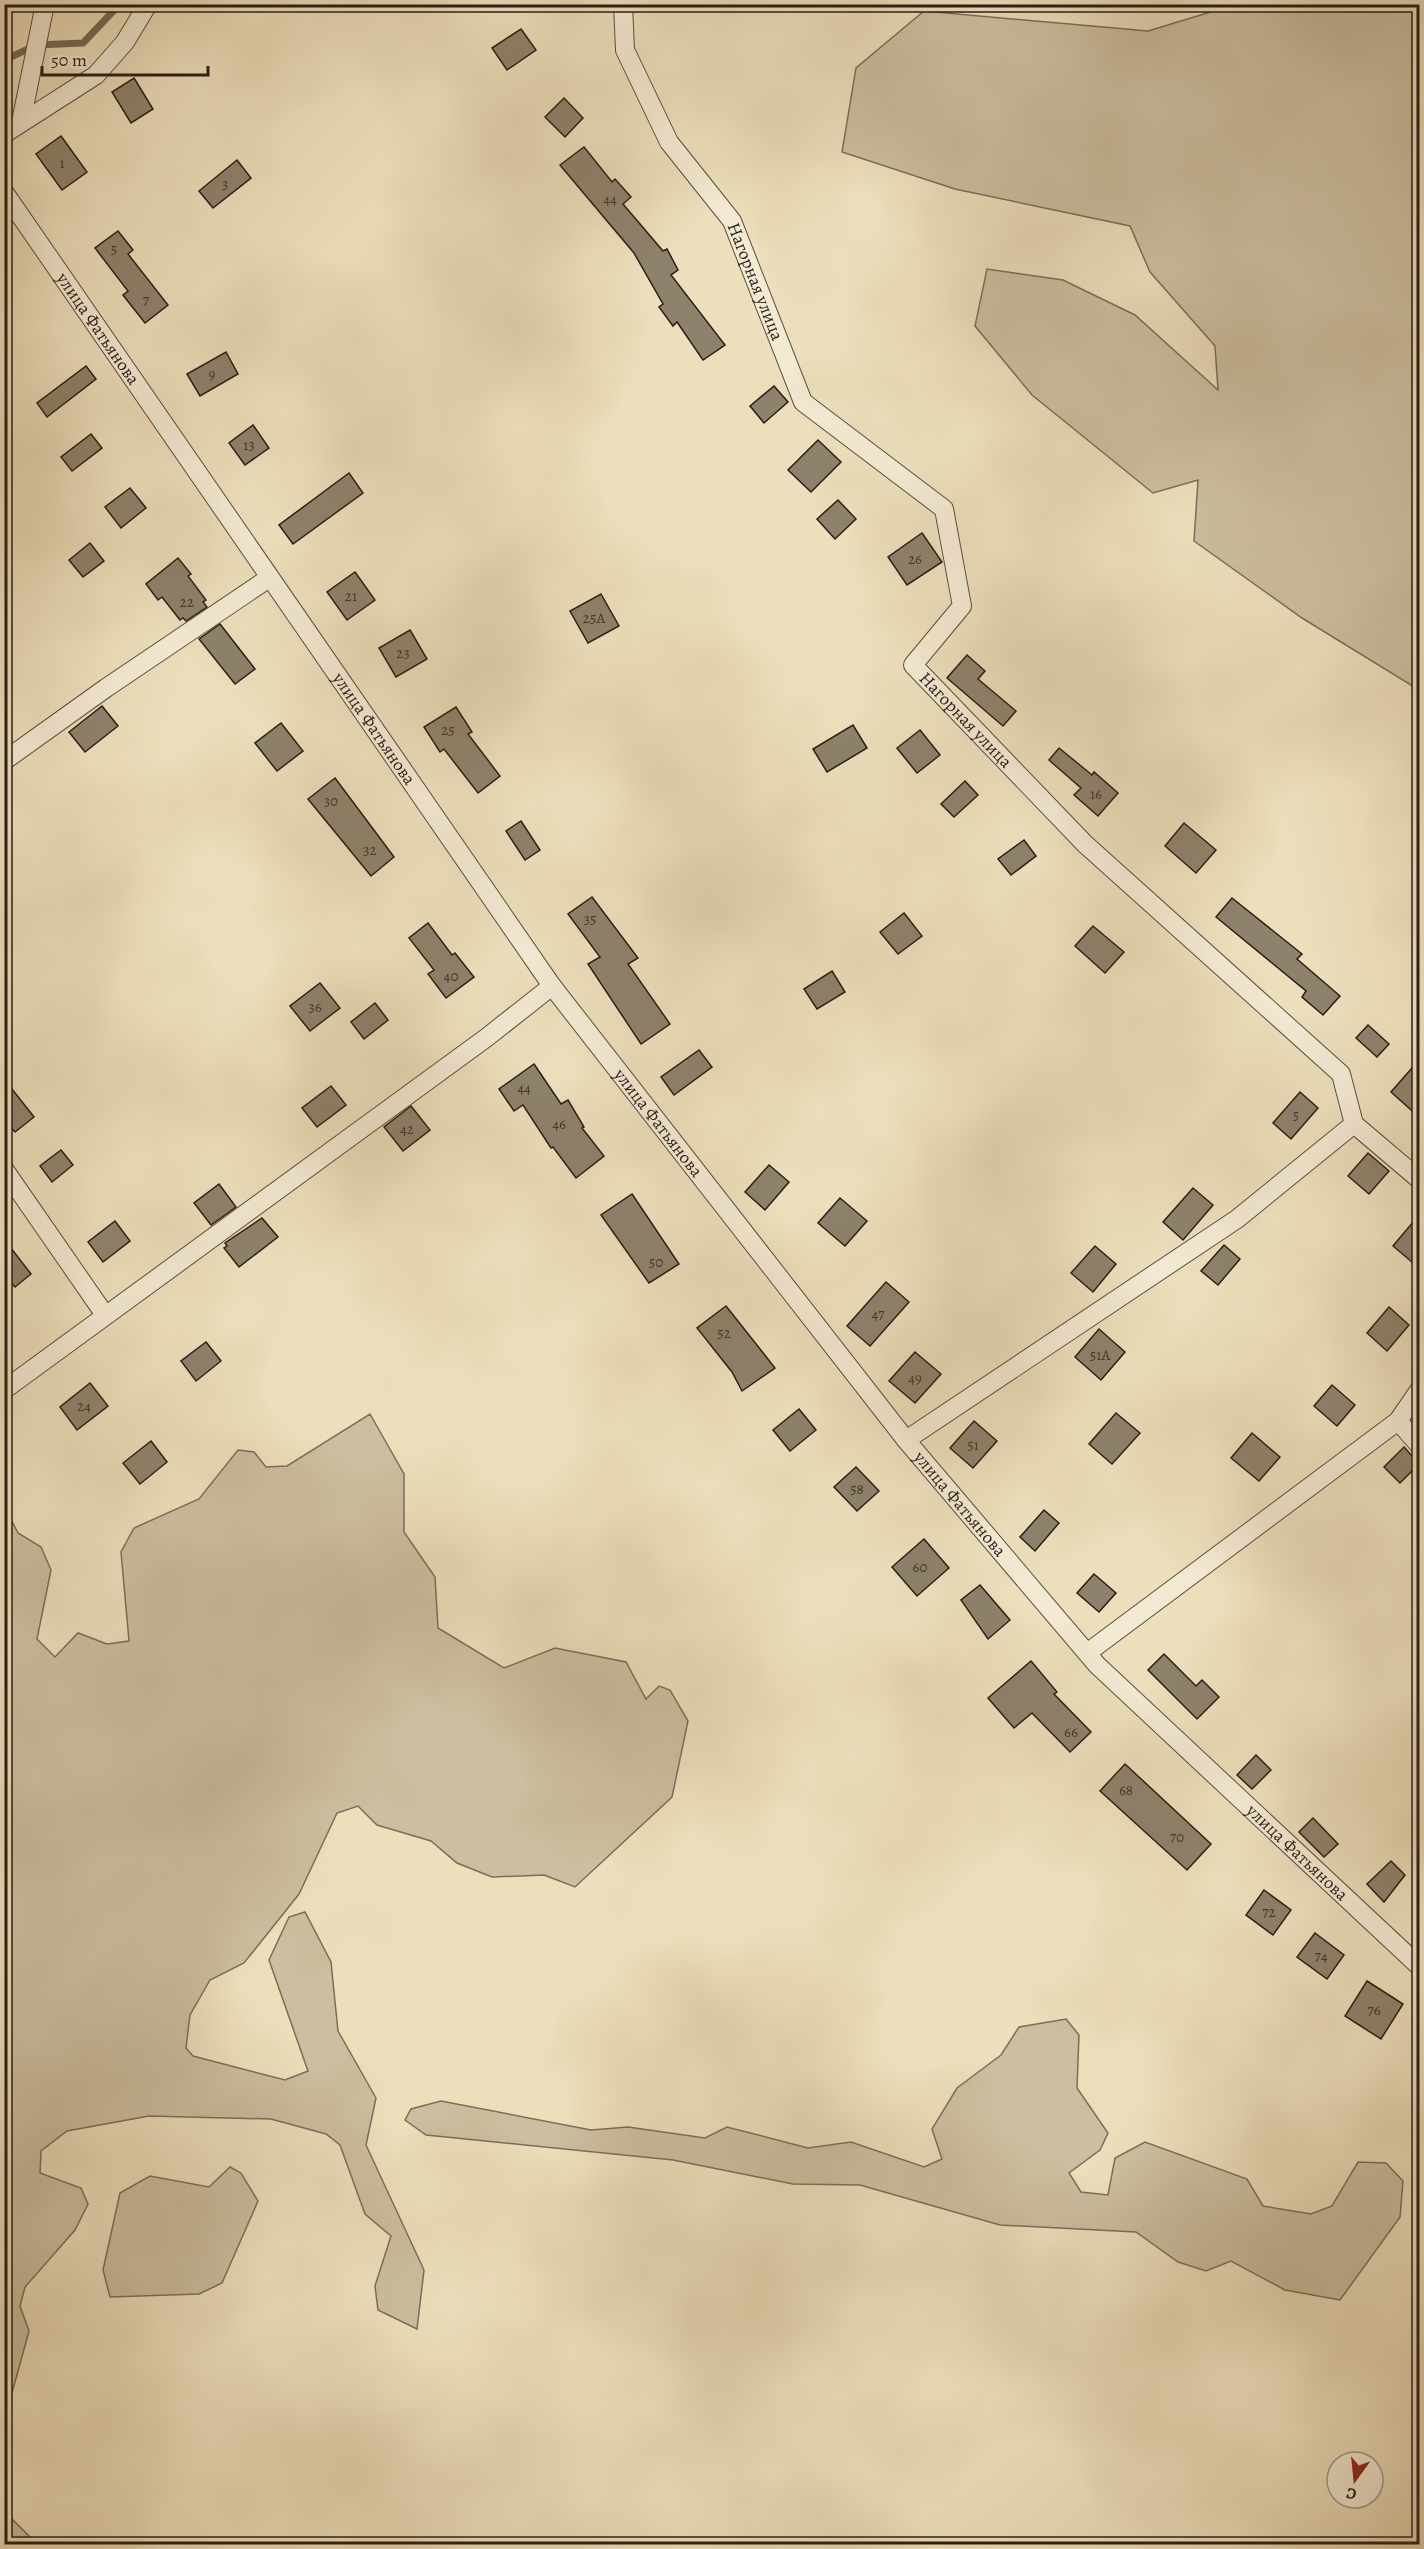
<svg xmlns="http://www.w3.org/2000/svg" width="1424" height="2549" viewBox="0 0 1424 2549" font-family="Alegreya,serif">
<rect width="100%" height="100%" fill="#eddfbc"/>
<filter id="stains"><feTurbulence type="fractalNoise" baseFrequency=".00333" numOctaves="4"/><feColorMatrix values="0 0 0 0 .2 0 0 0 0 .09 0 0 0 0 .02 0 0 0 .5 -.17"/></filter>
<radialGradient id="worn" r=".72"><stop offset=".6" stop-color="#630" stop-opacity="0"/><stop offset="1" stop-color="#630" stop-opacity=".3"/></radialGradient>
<g fill="#ccbea0" stroke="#7a6e5b" stroke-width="1.5">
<polygon points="1237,4 1419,5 1419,690 1302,618 1194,541 1198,480 1153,493 1032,395 975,326 987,269 1063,280 1135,315 1218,390 1215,346 1150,272 1130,226 955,189 842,152 856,68 924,11 1148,31"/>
<polygon points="370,1414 404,1474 404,1532 435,1577 438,1628 504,1668 555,1648 626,1662 646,1699 659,1686 670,1690 688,1721 672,1797 575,1887 544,1875 492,1877 457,1863 431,1841 377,1825 358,1806 337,1813 299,1894 244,1963 210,1980 190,2015 186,2048 193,2056 285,2080 308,2071 269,1960 289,1917 305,1912 331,1962 338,2031 376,2098 366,2145 424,2270 417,2329 378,2310 375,2286 391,2236 365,2214 340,2145 326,2134 271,2119 149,2116 67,2131 41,2151 40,2173 81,2188 88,2204 75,2230 25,2287 20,2306 29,2331 12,2393 5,2485 5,1508 18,1533 41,1547 51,1570 37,1639 55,1657 78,1633 107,1644 129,1641 121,1552 134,1528 199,1499 238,1450 254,1452 266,1467 287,1466"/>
<polygon points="1066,2019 1079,2035 1077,2088 1108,2133 1100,2150 1069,2173 1081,2192 1108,2195 1115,2158 1145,2142 1247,2179 1263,2206 1311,2214 1332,2206 1358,2162 1386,2163 1403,2181 1400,2217 1340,2300 1285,2290 1231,2261 1206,2271 1178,2262 1136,2232 1000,2225 860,2185 793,2184 673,2160 426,2135 405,2120 411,2109 441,2101 591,2130 628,2127 705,2138 727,2127 808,2148 851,2142 924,2167 942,2159 932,2129 957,2088 1001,2055 1019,2027"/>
<polygon points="230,2167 241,2173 258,2201 222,2283 199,2294 110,2297 103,2270 120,2193 150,2176 209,2187"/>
<polygon points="4,2496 9,2516 37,2544 5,2544"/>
</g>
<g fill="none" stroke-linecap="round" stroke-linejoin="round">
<polyline stroke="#766a58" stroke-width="7" points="4,60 37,45 83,43 120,4"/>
</g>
<g fill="#8e826c" stroke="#281e16" stroke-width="1.5">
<polygon points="521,29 536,50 507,70 492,48"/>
<polygon points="134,78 153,109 131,123 112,92"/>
<polygon points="564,98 583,118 565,137 545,117"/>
<polygon points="61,136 87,172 62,190 36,154"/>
<polygon points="584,147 612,182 615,179 631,197 623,204 663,251 667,249 678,270 671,275 725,345 703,360 677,322 673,326 659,307 663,304 634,253 560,165"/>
<polygon points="237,160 251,178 213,208 199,191"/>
<polygon points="118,231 133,250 128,254 168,305 145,323 123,295 128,291 95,248"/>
<polygon points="226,352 238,374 200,396 187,374"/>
<polygon points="86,366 96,379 47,417 37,403"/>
<polygon points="774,386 788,402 764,423 750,406"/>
<polygon points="253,425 269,448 245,465 229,443"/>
<polygon points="91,434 102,448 72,471 61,457"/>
<polygon points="818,440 841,462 811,492 788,470"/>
<polygon points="349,473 363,493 293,544 279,525"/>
<polygon points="130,488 146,508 121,528 105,507"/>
<polygon points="838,500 856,519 835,539 817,519"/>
<polygon points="922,533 942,562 907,585 888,557"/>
<polygon points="90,543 104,561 83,577 69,560"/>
<polygon points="178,558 191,574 188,576 206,600 203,602 207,607 186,621 183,618 180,620 162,597 158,600 146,584"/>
<polygon points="355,572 375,600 347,620 327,592"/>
<polygon points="601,594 619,626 588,643 570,611"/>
<polygon points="220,624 255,669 235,684 199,639"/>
<polygon points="410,630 427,659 396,677 379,648"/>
<polygon points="967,655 985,671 978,679 1016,711 1003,726 947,678"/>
<polygon points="102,706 118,726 85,752 69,732"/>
<polygon points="456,707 472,732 468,734 500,776 478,793 444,749 440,752 424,727"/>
<polygon points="281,723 303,751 277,771 255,743"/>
<polygon points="853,725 867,748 827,772 813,749"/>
<polygon points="920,730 940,755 917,773 897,748"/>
<polygon points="1059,748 1092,775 1094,772 1118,793 1098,816 1074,795 1081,788 1049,760"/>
<polygon points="335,778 394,857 371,876 308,799"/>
<polygon points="965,781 978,795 954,817 941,804"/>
<polygon points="521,821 540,850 525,860 506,831"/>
<polygon points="1184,823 1216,850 1196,873 1165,846"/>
<polygon points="1024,840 1036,856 1011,875 998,859"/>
<polygon points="592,897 638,958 628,964 670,1024 641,1044 588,964 600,957 568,914"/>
<polygon points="1232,898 1302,954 1297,959 1340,996 1323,1015 1302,997 1306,991 1216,917"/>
<polygon points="904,913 922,936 898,954 880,932"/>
<polygon points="428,923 452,955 455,953 474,977 446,998 428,974 434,970 409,938"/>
<polygon points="1093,926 1124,952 1105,973 1075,946"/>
<polygon points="832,971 845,992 817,1009 804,989"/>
<polygon points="320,983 340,1008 310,1031 290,1006"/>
<polygon points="375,1003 388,1020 364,1039 351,1022"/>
<polygon points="1368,1025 1389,1044 1377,1057 1356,1038"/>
<polygon points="699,1050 712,1067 674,1095 661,1077"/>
<polygon points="1419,1060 1419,1117 1391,1092"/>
<polygon points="534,1064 561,1104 568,1100 584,1127 582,1128 604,1156 576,1178 553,1147 551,1148 523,1105 514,1111 499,1089"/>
<polygon points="4,1079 34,1117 15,1132 4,1119"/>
<polygon points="331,1086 346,1105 317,1127 302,1108"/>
<polygon points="1300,1092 1318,1108 1291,1139 1273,1123"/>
<polygon points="411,1106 430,1130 403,1151 384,1127"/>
<polygon points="61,1150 73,1165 52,1182 40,1166"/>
<polygon points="1368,1153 1389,1171 1369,1194 1348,1176"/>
<polygon points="769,1165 789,1182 765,1210 745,1192"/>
<polygon points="219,1184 236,1207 211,1225 194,1203"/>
<polygon points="1193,1188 1213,1205 1183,1240 1163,1222"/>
<polygon points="632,1194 679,1264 649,1283 601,1215"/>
<polygon points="840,1198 867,1221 845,1246 818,1223"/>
<polygon points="1419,1215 1419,1268 1393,1246"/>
<polygon points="262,1218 278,1237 239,1267 224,1248 227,1246 225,1243"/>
<polygon points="115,1221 130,1241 103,1262 88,1242"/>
<polygon points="4,1239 31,1274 15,1287 4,1274"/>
<polygon points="1224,1245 1240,1259 1218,1285 1201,1271"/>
<polygon points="1095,1246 1116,1264 1093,1292 1071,1273"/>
<polygon points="886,1282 909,1302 870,1346 847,1326"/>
<polygon points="726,1306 775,1368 742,1391 732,1372 697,1328"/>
<polygon points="1389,1307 1409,1325 1387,1351 1367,1333"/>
<polygon points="1099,1329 1125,1352 1101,1380 1075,1357"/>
<polygon points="206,1342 221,1361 196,1381 181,1361"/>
<polygon points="915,1352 941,1374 915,1403 889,1381"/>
<polygon points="90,1383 108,1406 77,1430 60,1407"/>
<polygon points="1332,1385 1355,1405 1337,1426 1314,1406"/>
<polygon points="799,1409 816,1430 790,1451 773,1430"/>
<polygon points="1116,1413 1140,1433 1112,1464 1089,1444"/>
<polygon points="974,1421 997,1441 973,1468 950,1448"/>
<polygon points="1252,1433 1280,1457 1259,1481 1231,1458"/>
<polygon points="151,1441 167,1462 140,1484 123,1463"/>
<polygon points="1404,1447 1419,1464 1400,1483 1384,1467"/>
<polygon points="856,1467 879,1491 857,1511 834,1487"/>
<polygon points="1044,1510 1059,1523 1035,1551 1020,1537"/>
<polygon points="924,1539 949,1568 917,1596 892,1567"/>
<polygon points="1094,1574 1116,1593 1099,1612 1077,1593"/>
<polygon points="980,1585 1010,1620 988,1639 961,1600"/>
<polygon points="1164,1654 1196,1686 1202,1680 1219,1697 1197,1719 1148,1670"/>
<polygon points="1031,1661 1057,1692 1054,1694 1091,1732 1070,1752 1032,1713 1014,1728 988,1698"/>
<polygon points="1256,1755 1271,1770 1252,1789 1237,1775"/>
<polygon points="1125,1764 1211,1844 1187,1870 1100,1791"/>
<polygon points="1313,1818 1338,1844 1324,1857 1299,1832"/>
<polygon points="1391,1861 1405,1875 1384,1902 1367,1884"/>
<polygon points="1264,1890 1291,1910 1273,1935 1246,1915"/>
<polygon points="1315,1933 1344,1955 1327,1979 1297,1957"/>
<polygon points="1367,1981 1403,2004 1381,2039 1345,2016"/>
</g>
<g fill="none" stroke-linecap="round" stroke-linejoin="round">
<defs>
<g id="street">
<path id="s1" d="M623 4 625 50 669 142 732 221 803 402 944 509 962 606 913 665 1085 844 1341 1074 1354 1124 1420 1180"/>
<polyline points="21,122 45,4"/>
<polyline points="4,134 96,75 125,42 148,4"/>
<path id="s2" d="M4 192 552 986 906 1440 1097 1665 1420 1967"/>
<polyline points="4,761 106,688 269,578"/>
<polyline points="4,1169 105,1315"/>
<polyline points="4,1390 486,1038 552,986"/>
<polyline points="1398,1421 1420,1446"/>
<polyline points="906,1440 1237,1219 1354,1124"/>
<polyline points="1087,1653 1398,1421 1420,1389"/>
</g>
</defs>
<use href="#street" stroke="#594e40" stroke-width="20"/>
<use href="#street" stroke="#f3ead3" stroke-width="18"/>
</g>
<g text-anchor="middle" stroke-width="5" stroke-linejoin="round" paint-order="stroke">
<g font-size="15" fill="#42372c">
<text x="62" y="168">1</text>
<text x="225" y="189">3</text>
<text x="610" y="204">44</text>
<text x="114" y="254">5</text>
<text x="146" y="305">7</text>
<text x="212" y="379">9</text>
<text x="249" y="450">13</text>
<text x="915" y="564">26</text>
<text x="351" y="601">21</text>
<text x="187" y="607">22</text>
<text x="594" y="623">25А</text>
<text x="403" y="658">23</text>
<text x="448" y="735">25</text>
<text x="1096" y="799">16</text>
<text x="331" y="806">30</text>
<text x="370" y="855">32</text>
<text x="590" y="924">35</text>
<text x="451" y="981">40</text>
<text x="315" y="1012">36</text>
<text x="524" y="1093">44</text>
<text x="1296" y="1120">5</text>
<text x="559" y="1129">46</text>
<text x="407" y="1134">42</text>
<text x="656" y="1267">50</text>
<text x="878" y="1319">47</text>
<text x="724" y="1338">52</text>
<text x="1100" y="1360">51А</text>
<text x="915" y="1383">49</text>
<text x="84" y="1411">24</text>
<text x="973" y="1450">51</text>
<text x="857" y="1494">58</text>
<text x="920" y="1572">60</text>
<text x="1071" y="1737">66</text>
<text x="1126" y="1795">68</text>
<text x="1177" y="1842">70</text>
<text x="1269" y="1917">72</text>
<text x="1321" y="1961">74</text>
<text x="1374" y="2015">76</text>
</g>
<g font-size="18" fill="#281e16" stroke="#f3ead3">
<text dy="6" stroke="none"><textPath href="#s1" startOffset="314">Нагорная улица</textPath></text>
<text dy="6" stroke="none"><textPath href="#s2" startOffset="166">улица Фатьянова</textPath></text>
<text dy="6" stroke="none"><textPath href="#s1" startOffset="872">Нагорная улица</textPath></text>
<text dy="6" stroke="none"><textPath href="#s2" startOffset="652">улица Фатьянова</textPath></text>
<text dy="6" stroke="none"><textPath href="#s2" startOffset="1138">улица Фатьянова</textPath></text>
<text dy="6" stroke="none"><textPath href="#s2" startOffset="1624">улица Фатьянова</textPath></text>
<text dy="6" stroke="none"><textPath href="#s2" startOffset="2110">улица Фатьянова</textPath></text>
</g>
</g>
<rect width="1424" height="2549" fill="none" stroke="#eddfbc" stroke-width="24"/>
<rect x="6" y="6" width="1412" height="2537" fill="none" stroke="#281e16" stroke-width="3"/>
<rect x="12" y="12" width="1400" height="2525" fill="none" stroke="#281e16" stroke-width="1.5"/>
<g transform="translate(1355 2480) rotate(195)"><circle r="28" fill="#f3ead3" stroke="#a29887" stroke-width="1.5"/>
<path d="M0-4.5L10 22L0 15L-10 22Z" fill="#8f2418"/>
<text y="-9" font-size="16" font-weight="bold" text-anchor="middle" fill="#281e16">С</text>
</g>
<path d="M42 66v9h166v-9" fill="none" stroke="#281e16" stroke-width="3"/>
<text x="51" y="66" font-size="18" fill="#281e16" stroke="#f3ead3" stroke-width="4.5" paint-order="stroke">50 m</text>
<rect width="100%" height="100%" filter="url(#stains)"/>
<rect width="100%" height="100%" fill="url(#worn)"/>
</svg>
